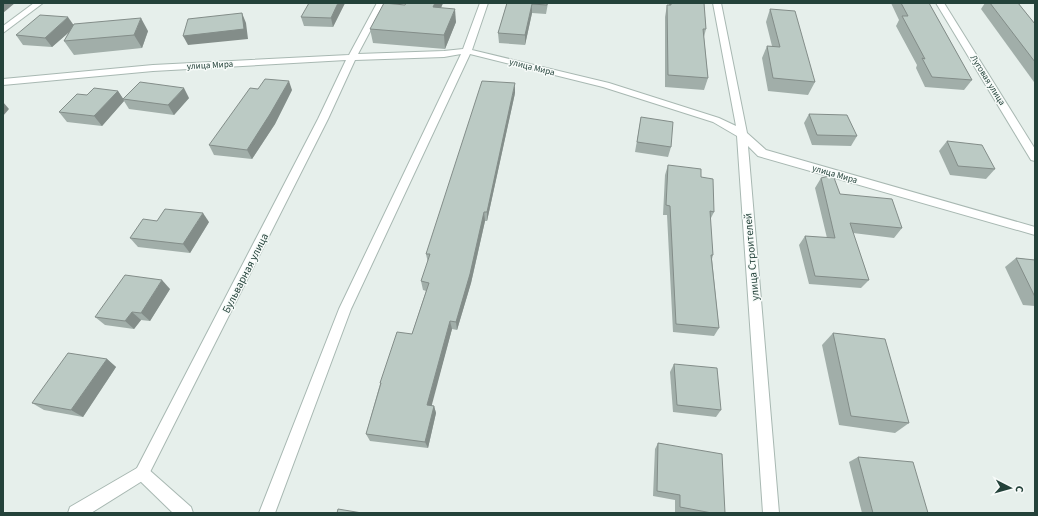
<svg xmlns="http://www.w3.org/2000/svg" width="1038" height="516" viewBox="0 0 1038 516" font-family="'Source Sans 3',sans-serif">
<rect width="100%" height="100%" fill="#e6efeb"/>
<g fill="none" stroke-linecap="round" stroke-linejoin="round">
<defs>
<polygon id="service" points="142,465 147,468 191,507 193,513 173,513 137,478 134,473 137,468"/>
<g id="minor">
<polygon points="34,3 43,3 3,33 3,26"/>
<polygon points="377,3 385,3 358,54 444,51 463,49 480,3 488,3 472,50 609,83 719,118 736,126 713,3 721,3 747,133 766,150 1035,227 1035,235 758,156 748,146 779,513 763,513 737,136 713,122 603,87 470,54 351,309 275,513 259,513 339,309 461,54 444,57 355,60 328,119 147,478 91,513 68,513 70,507 137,468 318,119 346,60 153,71 3,85 3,79 153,65 349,55"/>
<polygon points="936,3 944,3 1035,149 1035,161 1031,160"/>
</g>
</defs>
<use href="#service" stroke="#a8b8b2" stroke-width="2"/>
<use href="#minor" stroke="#a8b8b2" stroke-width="2"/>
<use href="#service" fill="#fff" fill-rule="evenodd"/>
<use href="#minor" fill="#fff" fill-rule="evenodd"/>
</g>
<g fill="#a1aea9">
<polygon points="345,3 333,27 304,26 301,17"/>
<polygon points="443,3 441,8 456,22 445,49 373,43 370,29 405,5"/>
<polygon points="507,3 548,3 546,14 532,13 525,45 499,43 498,33"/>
<polygon points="669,3 704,3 706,29 704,37 708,78 704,90 665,87 665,17 667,5 669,5"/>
<polygon points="891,3 929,3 972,80 964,90 925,87 916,68 917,65 896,26 899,20"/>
<polygon points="985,3 1018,3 1035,24 1035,82 1034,82 981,9"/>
<polygon points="770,9 815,82 808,95 768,91 762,58 767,46 772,46 766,22"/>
<polygon points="73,25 148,31 142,48 74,55 64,41 69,32 52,47 23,45 16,35"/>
<polygon points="292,90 275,124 252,159 214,155 209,145"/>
<polygon points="118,91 123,99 189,98 174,115 129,109 124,101 102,126 67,122 59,112 87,95"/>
<polygon points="515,93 487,221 485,221 471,283 457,330 452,329 431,405 434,406 436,413 428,448 370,441 366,434 380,384 380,383 412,334 426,291 423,290 421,281 428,263 426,254"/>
<polygon points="809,114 857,136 851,146 812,145 804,123"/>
<polygon points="641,117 671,147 668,157 635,152"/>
<polygon points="947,141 995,169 986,179 950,175 939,151"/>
<polygon points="668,165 701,177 714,212 710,220 713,255 712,259 719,328 714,336 673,332 667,215 663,215 665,175"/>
<polygon points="821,178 840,194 902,228 894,238 853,233 869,280 861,288 809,284 799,245 805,236 827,238 815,188"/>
<polygon points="209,222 190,253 138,247 130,238"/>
<polygon points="1016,258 1035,260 1035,306 1023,305 1005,267"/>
<polygon points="170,289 150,321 141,320 134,329 105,325 95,317"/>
<polygon points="833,333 909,423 895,433 839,425 822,345"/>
<polygon points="107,359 116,367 83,417 44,410 32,403"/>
<polygon points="674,364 721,410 716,417 673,412 670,372"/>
<polygon points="658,443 725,513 681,513 675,512 675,500 653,496 655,449"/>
<polygon points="858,457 928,513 862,513 849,462"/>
</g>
<g fill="#838d89">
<polygon points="3,3 15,3 3,13"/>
<polygon points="338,3 345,3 333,27 331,18"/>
<polygon points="435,3 443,3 435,21 433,7"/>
<polygon points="532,4 532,13 525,45 525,35"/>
<polygon points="455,9 456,22 445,49 444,35"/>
<polygon points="242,13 246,23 248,39 188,45 183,36"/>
<polygon points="68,17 75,27 52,47 45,38"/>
<polygon points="141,18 148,31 142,48 134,35"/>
<polygon points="289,81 292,90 275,124 252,159 247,150"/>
<polygon points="515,83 515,93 487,221 487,212"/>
<polygon points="184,88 189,98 174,115 168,105"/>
<polygon points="118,91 124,100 123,99 124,101 102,126 94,116"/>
<polygon points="3,102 9,109 3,116"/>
<polygon points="484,212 485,221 471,283 457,330 456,322"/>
<polygon points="203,213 209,222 190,253 183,244"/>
<polygon points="162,280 170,289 150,321 141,313"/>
<polygon points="132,312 141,320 134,329 125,321"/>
<polygon points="450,321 452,329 430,412 427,405"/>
<polygon points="107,359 116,367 83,417 71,410"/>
<polygon points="434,406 436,413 428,448 425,442"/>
</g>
<g fill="#bbcac4" stroke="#838d89">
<polygon points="309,3 338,3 331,18 301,17"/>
<polygon points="384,3 405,5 406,3 435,3 433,7 455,9 444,35 370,29"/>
<polygon points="507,3 547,3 547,5 532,4 525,35 498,33"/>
<polygon points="671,3 704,3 706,29 703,29 708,78 668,75 667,5 671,5"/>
<polygon points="901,3 929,3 972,80 932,77 922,58 925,59 902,16 908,16"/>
<polygon points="990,3 1018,3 1035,24 1035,62"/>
<polygon points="770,9 795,11 815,82 773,78 767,46 780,47"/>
<polygon points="242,13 244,29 183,36 188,19"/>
<polygon points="40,15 68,17 45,38 16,35"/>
<polygon points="141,18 134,35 64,41 74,24"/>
<polygon points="265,79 289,81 270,114 247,150 209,145 250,88 258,89"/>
<polygon points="482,81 515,83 487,212 484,212 470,274 456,322 450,321 427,405 434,406 425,442 366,434 381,383 380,383 397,332 412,334 429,283 421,281 430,254 426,254"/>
<polygon points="140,82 184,88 168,105 123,99"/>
<polygon points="94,88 118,91 94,116 59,112 77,94 87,95"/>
<polygon points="809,114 847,115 857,136 817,135"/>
<polygon points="641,117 673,122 671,147 637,142"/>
<polygon points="947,141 982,145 995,169 958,166"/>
<polygon points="668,165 701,169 701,177 713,179 714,212 710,211 713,255 711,255 719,328 676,324 670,206 666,205"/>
<polygon points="833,175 840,194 892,199 902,228 850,223 869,280 815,276 805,236 835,238 821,178"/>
<polygon points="165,209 203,213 183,244 130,238 143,219 157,221"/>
<polygon points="1016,258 1035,260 1035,297"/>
<polygon points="125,275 162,280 141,313 132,312 125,321 95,317"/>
<polygon points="833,333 885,339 909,423 851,416"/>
<polygon points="68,353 107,359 71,410 32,403"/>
<polygon points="674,364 717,368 721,410 677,405"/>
<polygon points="658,443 722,454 725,513 712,513 680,507 680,495 657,491"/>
<polygon points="858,457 913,462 928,513 873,513"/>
<polygon points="338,509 362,513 337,513"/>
</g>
<g text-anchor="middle" stroke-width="3" stroke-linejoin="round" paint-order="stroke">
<g font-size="9" fill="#24423a" stroke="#f7fbf9">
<text transform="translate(210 65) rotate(-3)" y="3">улица Мира</text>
<text transform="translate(532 67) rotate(14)" y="3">улица Мира</text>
<text transform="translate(988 80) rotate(58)" y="3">Луговая улица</text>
<text transform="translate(835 174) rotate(16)" y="3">улица Мира</text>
</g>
<g font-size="11" fill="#24423a" stroke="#f7fbf9">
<text transform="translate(751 257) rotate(-95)" y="4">улица Строителей</text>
<text transform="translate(245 273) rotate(-63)" y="4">Бульварная улица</text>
</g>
</g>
<rect width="1038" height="516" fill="none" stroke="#24423a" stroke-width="8"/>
<g transform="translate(1010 488) rotate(96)" stroke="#f7fbf9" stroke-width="3" paint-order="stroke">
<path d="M0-3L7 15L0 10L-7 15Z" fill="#24423a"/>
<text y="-6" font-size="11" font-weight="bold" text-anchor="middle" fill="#24423a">С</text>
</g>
</svg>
